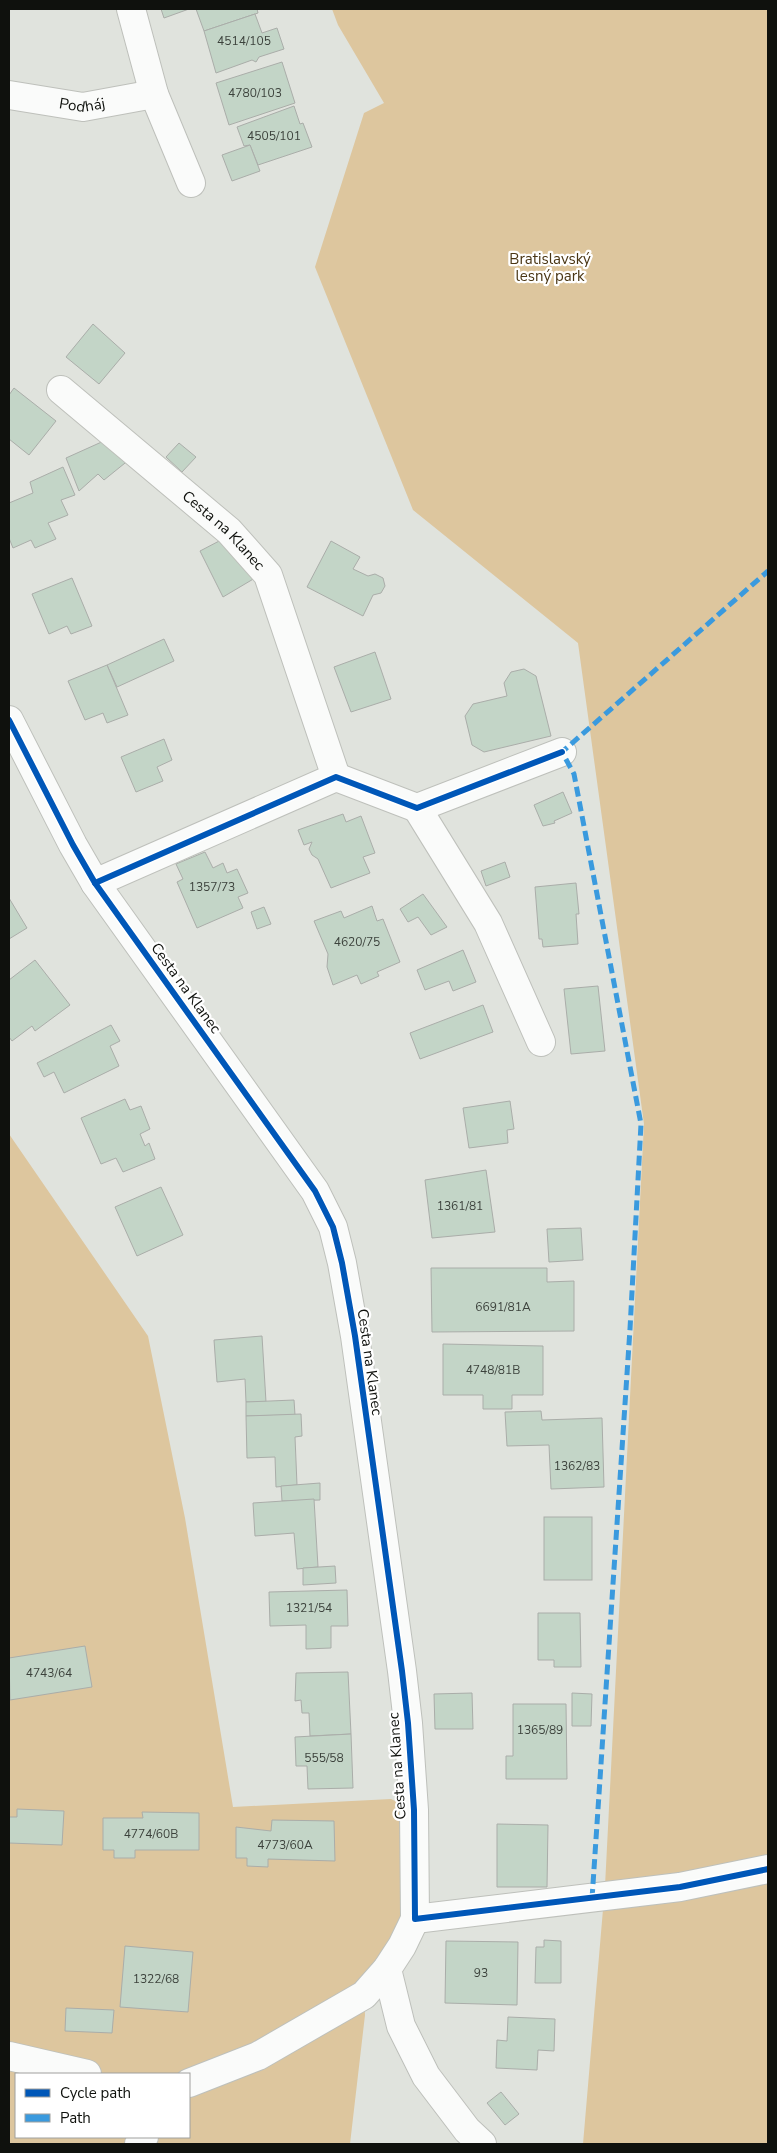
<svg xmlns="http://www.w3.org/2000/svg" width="777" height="2153" viewBox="0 0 777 2153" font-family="'Nunito Sans',sans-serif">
<rect width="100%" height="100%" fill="#e0e3dd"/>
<g fill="#ddc69e" fill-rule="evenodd">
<polygon points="332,9 768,9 768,2144 583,2144 605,1886 644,1124 578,643 413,510 315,267 364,113 384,103 338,25"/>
<path d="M9 1134 148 1336 185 1518 233 1807 391 1799 414 1810 415 1919 364 1995 365 2015 350 2144H9ZM16 2074H189V2137H16Z"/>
</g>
<g fill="#c3d5c7" stroke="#aaada9">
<polygon points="161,9 189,9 164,18"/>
<polygon points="196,9 257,9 258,13 204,31"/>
<polygon points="255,14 262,33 277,28 284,49 259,57 256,62 252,60 216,73 204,31"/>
<polygon points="282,62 295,103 229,125 216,83"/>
<polygon points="294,106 300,124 303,123 312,147 258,165 250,145 244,146 237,127"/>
<polygon points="250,145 260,171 232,181 222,155"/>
<polygon points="93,324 125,353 99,384 66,357"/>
<polygon points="14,388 56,421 29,455 9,439 9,395"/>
<polygon points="106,440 130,459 104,480 98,474 79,491 66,458"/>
<polygon points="179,443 196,457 182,472 166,457"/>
<polygon points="63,467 75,495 61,500 68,515 48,523 56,539 35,548 31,540 13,548 9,538 9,503 33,493 30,482"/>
<polygon points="223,539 255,578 223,597 200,551"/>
<polygon points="331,541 360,557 353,569 368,576 375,574 383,578 385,586 381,593 373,595 363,616 307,587"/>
<polygon points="72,578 92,626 71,634 67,626 49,634 32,594"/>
<polygon points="164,639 174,661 117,687 107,665"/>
<polygon points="375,652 391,699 351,712 334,667"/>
<polygon points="107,665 128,715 107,723 103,713 85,720 68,681"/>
<polygon points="524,669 536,676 551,736 484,752 472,745 465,716 473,704 507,696 504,683 511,672"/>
<polygon points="164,739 172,760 157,767 163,781 136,792 121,757"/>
<polygon points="563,792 572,813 554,821 555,823 543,826 534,805"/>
<polygon points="343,814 346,822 361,816 375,853 363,857 370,873 331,888 318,859 312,855 309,849 312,842 304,845 298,830"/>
<polygon points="205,852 213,868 223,863 227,873 237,869 248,893 238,897 243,908 197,928 177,882 183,879 176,864"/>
<polygon points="505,862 510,877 486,886 481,871"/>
<polygon points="576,883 579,914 576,914 578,944 543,947 542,939 539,939 535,887"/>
<polygon points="423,894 447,927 431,935 418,917 408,922 400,909"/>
<polygon points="9,898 27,928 9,939"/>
<polygon points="372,906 377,921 383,919 400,962 377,972 379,976 361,984 357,975 333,985 327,967 328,954 314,921 341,911 344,918"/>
<polygon points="264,907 271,924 257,929 251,912"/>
<polygon points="463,950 476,982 453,991 449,981 425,990 417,970"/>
<polygon points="35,960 70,1005 35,1031 32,1026 12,1041 9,1037 9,980"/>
<polygon points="598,986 605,1051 571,1054 564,989"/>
<polygon points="483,1005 493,1032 420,1059 410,1033"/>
<polygon points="111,1025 120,1041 110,1046 119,1066 64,1093 54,1072 44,1077 37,1063"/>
<polygon points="125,1099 130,1110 141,1106 150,1129 140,1134 145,1146 149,1143 155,1159 123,1172 116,1158 101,1164 81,1118"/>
<polygon points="510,1101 514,1129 507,1130 508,1143 469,1148 463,1108"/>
<polygon points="486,1170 495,1232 432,1238 425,1180"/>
<polygon points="161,1187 183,1235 137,1256 115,1207"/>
<polygon points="581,1228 583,1260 549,1262 547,1229"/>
<polygon points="431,1268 547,1268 547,1282 574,1281 574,1331 432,1332"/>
<polygon points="262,1336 266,1402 246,1402 245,1379 217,1382 214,1340"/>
<polygon points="443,1344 543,1346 543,1395 512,1395 512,1409 483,1409 483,1395 443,1395"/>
<polygon points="294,1400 295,1415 246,1416 246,1402"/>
<polygon points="541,1411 542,1420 602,1418 604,1487 551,1489 549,1445 507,1446 505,1412"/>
<polygon points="301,1414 302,1436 295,1437 297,1485 276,1487 275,1457 247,1458 246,1416"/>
<polygon points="320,1483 320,1500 282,1501 281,1486"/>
<polygon points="314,1499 318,1567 297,1569 294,1533 255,1536 253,1503"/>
<rect x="544" y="1517" width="48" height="63"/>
<polygon points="335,1566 336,1583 303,1585 303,1568"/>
<polygon points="347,1590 348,1626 331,1626 331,1648 306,1649 306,1625 270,1626 269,1592"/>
<polygon points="538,1613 580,1613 581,1667 554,1667 554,1660 538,1660"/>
<polygon points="85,1646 92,1687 10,1700 9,1658"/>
<polygon points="348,1672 351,1734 310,1736 309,1713 302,1713 301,1700 295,1701 296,1673"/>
<polygon points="472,1693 473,1729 435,1729 434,1694"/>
<polygon points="572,1693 592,1694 591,1726 572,1726"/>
<polygon points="513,1704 566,1704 567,1779 506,1779 506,1756 513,1756"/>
<polygon points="351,1734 353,1788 308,1789 307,1766 296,1766 295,1737"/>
<polygon points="17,1809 64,1811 62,1845 9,1843 9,1817 17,1817"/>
<polygon points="142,1812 199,1813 199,1850 135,1850 135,1858 114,1858 114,1850 103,1850 103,1818 143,1818"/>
<polygon points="272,1820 334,1821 335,1861 268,1859 268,1867 247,1866 247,1858 236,1858 236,1827 271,1831"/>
<polygon points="497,1824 548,1825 547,1887 497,1887"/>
<polygon points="544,1940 561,1941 561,1983 535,1983 536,1947 544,1947"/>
<polygon points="446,1941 518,1942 517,2005 445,2003"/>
<polygon points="125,1946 193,1952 188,2012 120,2007"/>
<polygon points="66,2008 114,2010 112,2033 65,2031"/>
<polygon points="508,2017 555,2019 554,2051 538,2050 537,2070 496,2068 497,2040 507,2041"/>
<polygon points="501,2092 519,2114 505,2125 487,2103"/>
</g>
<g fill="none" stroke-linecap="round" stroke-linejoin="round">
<defs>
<g id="minor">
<polyline points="131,9 154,94 191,183"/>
<path id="s1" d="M9 95 83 107 154 94"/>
<path id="s2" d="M61 390 229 531 268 575 336 777"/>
<polyline points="9,720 73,845 95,883 315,1191 333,1227 342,1263 355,1336 402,1671 408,1723 414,1810 415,1919 402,1946 387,1969 364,1995 258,2056 189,2083"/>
<polyline points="417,808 488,923 541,1042"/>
<polyline points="95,883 336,777 417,808 562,752"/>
<polyline points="415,1919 680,1887 768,1869"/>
<polyline points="387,1969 401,2026 426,2076 467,2130 482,2144"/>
<polyline points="9,2056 87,2074"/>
<polyline points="139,2144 144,2137"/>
</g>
</defs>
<use href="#minor" stroke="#bec0bb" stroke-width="30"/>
<use href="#minor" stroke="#fafbfa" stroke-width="28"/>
<polyline stroke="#3a9ade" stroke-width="5" stroke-dasharray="10 5" stroke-linecap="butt" points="592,1899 630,1329 641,1124 574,774 562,752 768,571"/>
<defs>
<g id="cycleway">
<polyline points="9,720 73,845 95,883 315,1191 333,1227 342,1263 355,1336 402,1671 408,1723 414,1810 415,1919 680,1887 768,1869"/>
<polyline points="95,883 336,777 417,808 562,752"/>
</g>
</defs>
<use href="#cycleway" stroke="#fff" stroke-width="9"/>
<use href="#cycleway" stroke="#0057b8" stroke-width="6"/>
</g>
<g text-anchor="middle" stroke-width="4.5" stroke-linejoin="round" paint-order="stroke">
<g font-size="12" fill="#3c423c">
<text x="244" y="45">4514/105</text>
<text x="255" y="97">4780/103</text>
<text x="274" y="140">4505/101</text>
<text x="212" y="891">1357/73</text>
<text x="357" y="946">4620/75</text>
<text x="460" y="1210">1361/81</text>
<text x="503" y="1311">6691/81A</text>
<text x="493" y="1374">4748/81B</text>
<text x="577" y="1470">1362/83</text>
<text x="309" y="1612">1321/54</text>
<text x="49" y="1677">4743/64</text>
<text x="540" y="1734">1365/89</text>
<text x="324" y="1762">555/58</text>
<text x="151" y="1838">4774/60B</text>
<text x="285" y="1849">4773/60A</text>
<text x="481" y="1977">93</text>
<text x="156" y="1983">1322/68</text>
</g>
<g font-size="15" fill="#0f110d" stroke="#fff">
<text dy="5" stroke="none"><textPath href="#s1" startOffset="74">Podháj</textPath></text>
<text dy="5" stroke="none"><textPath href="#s2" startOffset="215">Cesta na Klanec</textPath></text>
<text transform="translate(186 988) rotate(54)" y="5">Cesta na Klanec</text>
<text transform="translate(370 1362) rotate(82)" y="5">Cesta na Klanec</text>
<text transform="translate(397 1766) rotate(-94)" y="5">Cesta na Klanec</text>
</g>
<g font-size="15" fill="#4a3614" stroke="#fff">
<text x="550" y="264">Bratislavský<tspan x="550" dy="17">lesný park</tspan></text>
</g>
</g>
<rect width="777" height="2153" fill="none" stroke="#0f110d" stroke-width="20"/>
<rect x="15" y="2073" width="175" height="65" fill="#ffffff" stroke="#9fa09e"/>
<rect x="25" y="2089" width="25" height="8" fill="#0057b8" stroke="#9fa09e"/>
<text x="60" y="2098" font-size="15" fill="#0f110d">Cycle path</text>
<rect x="25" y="2114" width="25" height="8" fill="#3a9ade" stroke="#9fa09e"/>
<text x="60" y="2123" font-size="15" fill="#0f110d">Path</text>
</svg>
